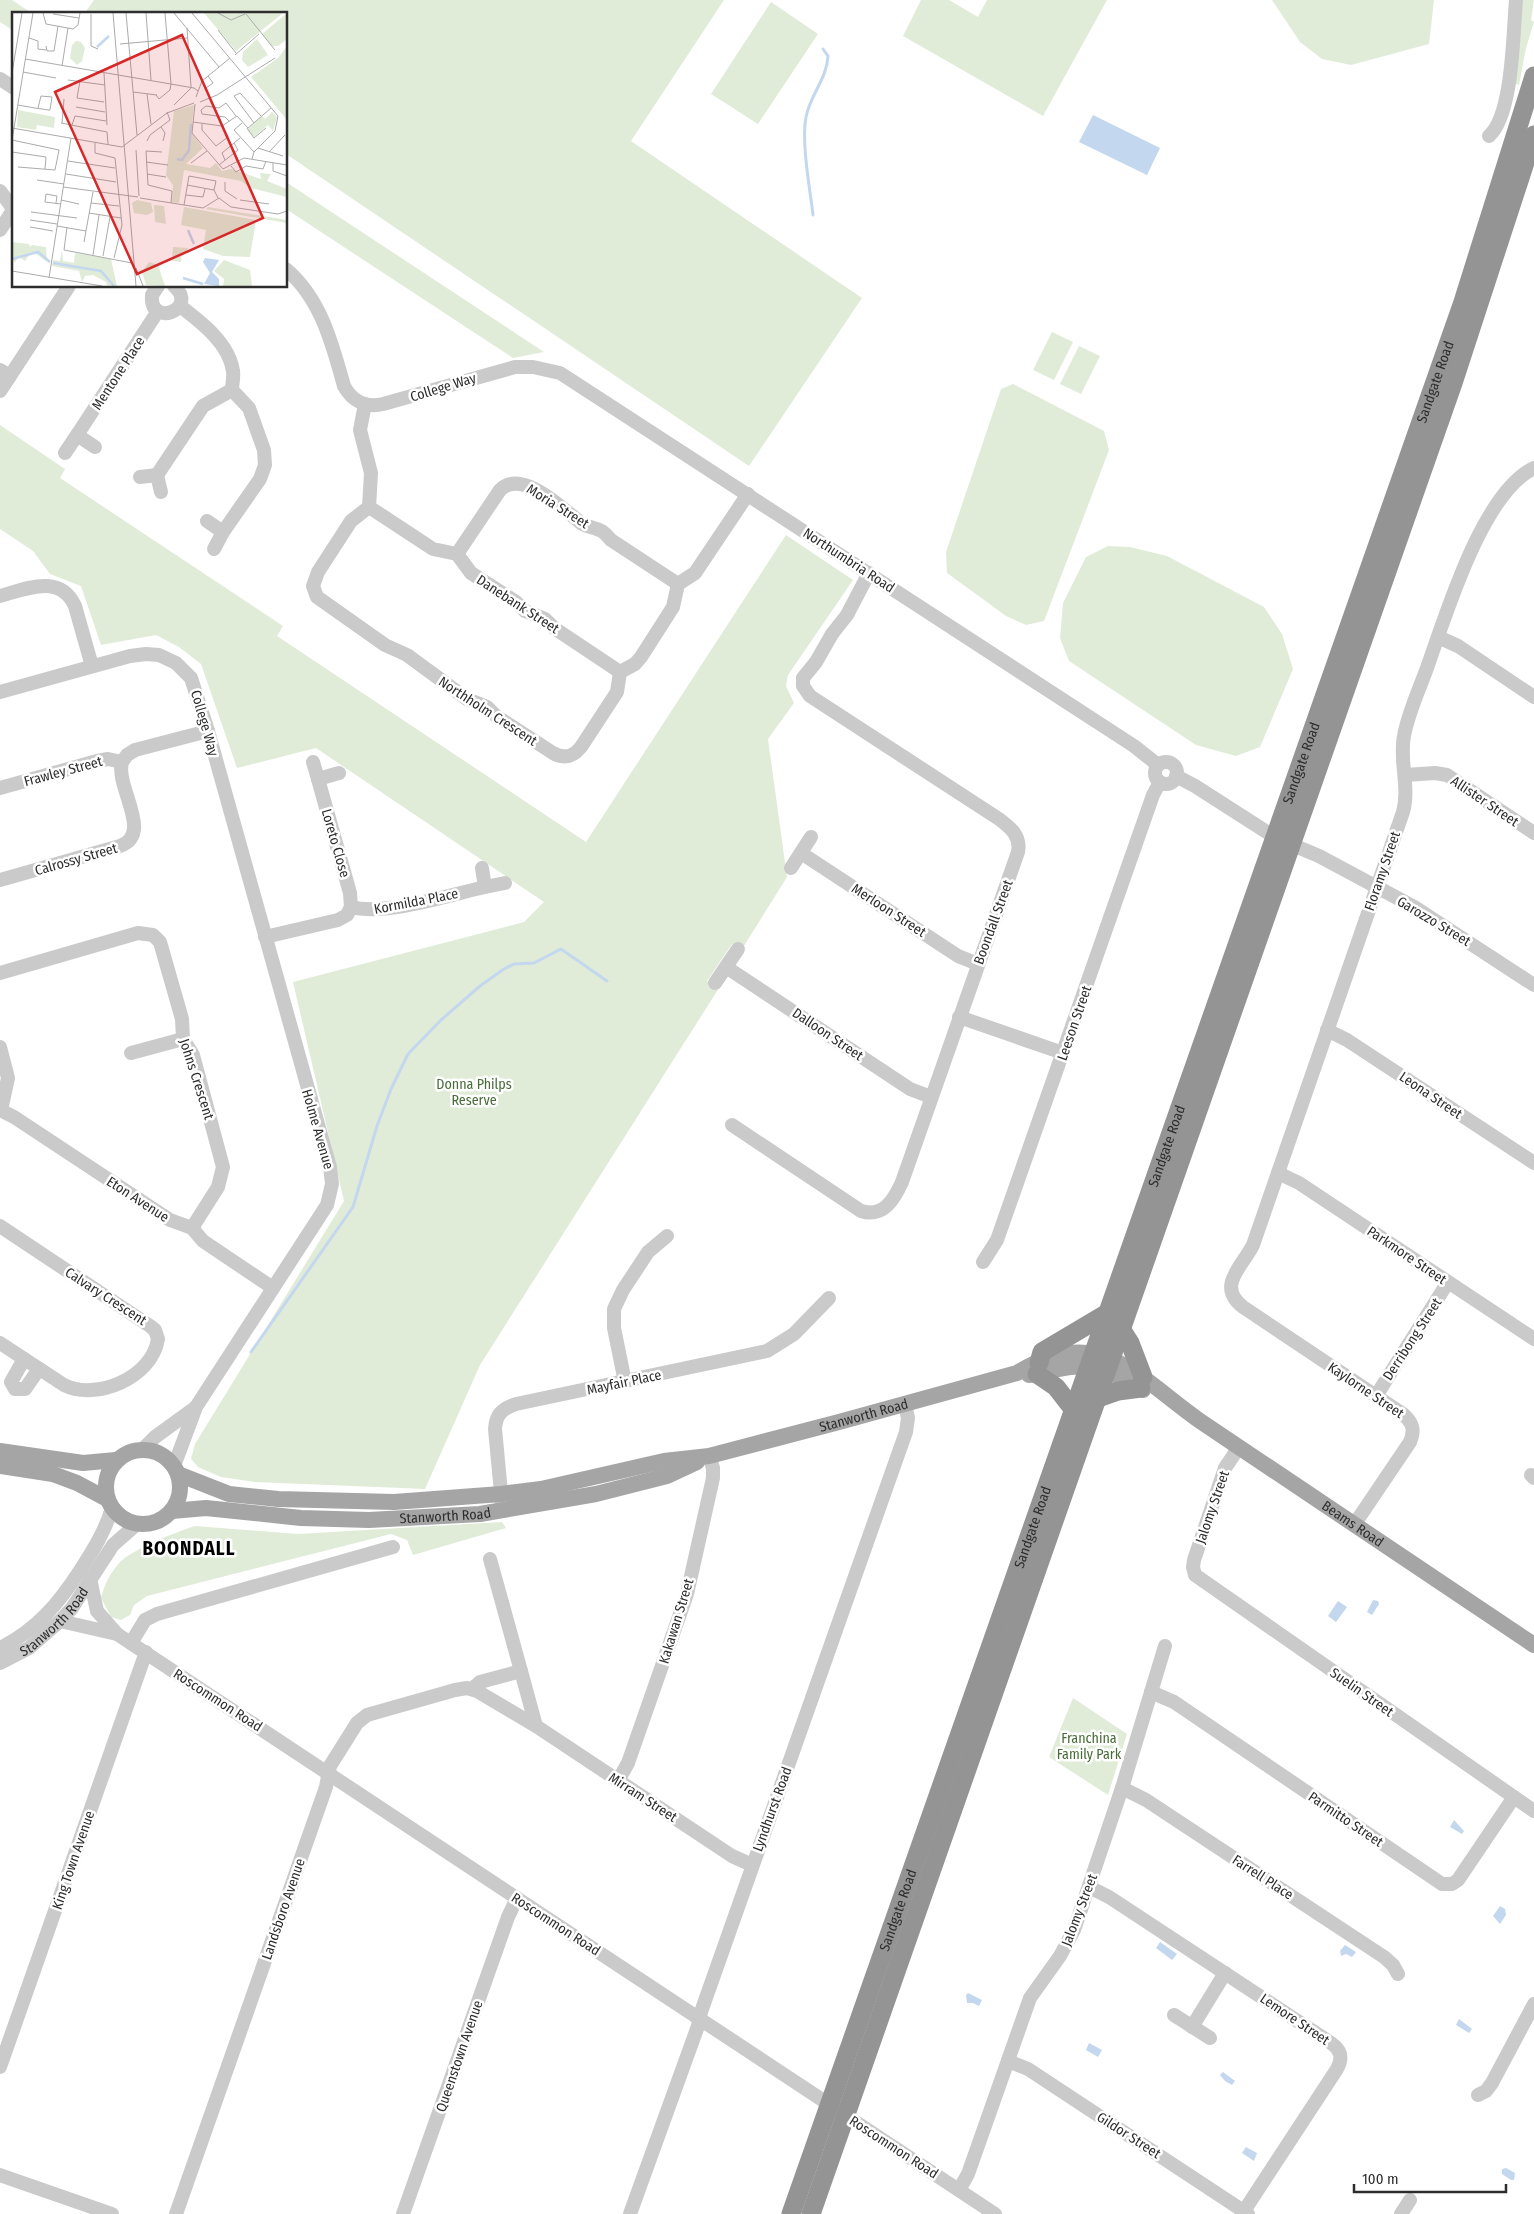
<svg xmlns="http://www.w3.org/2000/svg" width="1534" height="2214" viewBox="0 0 1534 2214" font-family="'Fira Sans Condensed',sans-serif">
<rect width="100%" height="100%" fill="#fff"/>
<g fill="#e0ecd8">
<polygon points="0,0 12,0 33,14 14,14 14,31 0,22"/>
<polygon points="94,0 724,0 631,141 862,298 749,466 286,154 286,14 84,14"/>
<polygon points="921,0 949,0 978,17 987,0 1107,0 1043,116 903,36"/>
<polygon points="1272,0 1434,0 1429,44 1351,65 1322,59 1300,42"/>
<polygon points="1522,0 1534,0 1531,20 1534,22 1526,48 1519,85 1513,83"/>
<polygon points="771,2 818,34 758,124 711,94"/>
<polygon points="286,182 544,352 513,358 286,209"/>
<polygon points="1052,332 1073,342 1054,380 1033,370"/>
<polygon points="1079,346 1100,356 1081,394 1060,384"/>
<polygon points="1013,384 1104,431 1109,450 1044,621 1026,625 1006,616 947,573 946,552 1001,389"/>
<polygon points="0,425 65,469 60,478 283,626 277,636 586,842 786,535 853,580 788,675 786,686 794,703 768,739 787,877 742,949 732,944 707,981 719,988 480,1365 425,1489 255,1482 221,1477 198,1467 191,1459 195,1444 344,1201 293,982 524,922 544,902 316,748 237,768 201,664 179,647 156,635 101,645 81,586 50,574 33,551 0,529"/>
<polygon points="1108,546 1130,547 1167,556 1264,607 1282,634 1293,669 1260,747 1236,756 1196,745 1069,661 1060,638 1063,603 1086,557"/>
<path d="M502 1522 506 1528 413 1555 407 1540 391 1534 147 1596 134 1605 130 1615 121 1620 111 1617 101 1598C104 1585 111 1571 121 1561 134 1549 178 1531 195 1526L298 1534Z"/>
<polygon points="1073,1698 1127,1734 1108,1795 1049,1757"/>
</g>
<g fill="#c3d7ee">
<polygon points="1093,115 1160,148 1147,175 1079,142"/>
<polygon points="1373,1600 1378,1601 1379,1604 1372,1615 1367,1612"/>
<polygon points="1338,1601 1347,1607 1336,1622 1328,1616"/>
<polygon points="1454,1820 1464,1831 1462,1834 1450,1827"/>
<polygon points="1500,1906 1505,1909 1506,1915 1500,1924 1493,1916"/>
<polygon points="1160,1942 1177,1954 1172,1960 1156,1948"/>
<polygon points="1345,1945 1356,1952 1352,1957 1346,1954 1341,1956 1340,1951"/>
<polygon points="968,1993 982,2000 979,2006 973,2003 967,2003 966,1995"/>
<polygon points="1459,2019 1472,2029 1469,2033 1456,2025"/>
<polygon points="1089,2043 1102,2050 1098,2057 1086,2050"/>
<polygon points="1223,2072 1235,2081 1232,2085 1225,2081 1220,2075"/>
<polygon points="1246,2147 1257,2153 1254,2161 1242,2153"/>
<polygon points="1506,2168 1515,2173 1514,2180 1511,2180 1502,2174 1502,2169"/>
</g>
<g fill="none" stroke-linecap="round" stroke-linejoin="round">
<g stroke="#c3d7ee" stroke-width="3">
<path d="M813 215C810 189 801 141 806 117 810 95 827 79 828 56L823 49"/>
<polyline points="251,1352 353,1207 377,1126 391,1089 408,1054 441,1020 480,986 504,969 514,964 534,963 561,949 607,981"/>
</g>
<g stroke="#cacaca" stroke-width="14">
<polyline points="0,79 14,88"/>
<path d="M1489 136C1513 115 1513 33 1516 0"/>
<polyline points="0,191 14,210"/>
<polyline points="0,230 13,210"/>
<path d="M286 269C321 299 332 343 344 386 352 401 366 408 383 404L515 367H533L560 373 1134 746 1158 765"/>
<path d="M158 286 152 295C149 329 200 309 174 286"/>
<path d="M180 306C201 322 229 343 233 371 234 377 232 384 232 390L249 408 264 450 265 465 260 479 223 532"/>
<polyline points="0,370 10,376 0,391"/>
<polyline points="10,376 69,286"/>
<path d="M365 404 360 430 371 473 369 507 351 521 318 572 313 586 317 597 385 645 407 655 467 699 487 707 496 716 553 753C564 759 573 757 581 747L617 692 620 672 635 664 641 657 673 607 678 584 695 573 748 494"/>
<polyline points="77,435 158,311"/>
<polyline points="65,453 77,435 95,447"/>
<polyline points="157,475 203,406 232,390"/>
<polyline points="140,477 157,475 161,492"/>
<polyline points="369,507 433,549 457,554 471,573 516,602 525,611 545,619 554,628 620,672"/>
<polyline points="207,521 223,532 214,549"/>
<path d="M457 554 500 490C522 468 563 509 581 523 588 528 596 527 603 532 606 534 608 537 611 540L678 584"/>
<path d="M0 596C26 589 60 573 75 606L92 666"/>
<polyline points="1438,637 1458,646 1534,697"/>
<polyline points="0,692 130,656 146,654 159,655 176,663 191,678 208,731 330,1167 332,1184 327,1205 196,1407 174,1466"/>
<polyline points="313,762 318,779 339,773"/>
<circle cx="1166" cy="773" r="11"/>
<polyline points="1405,775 1435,773 1447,775 1534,833"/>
<polyline points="1176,776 1195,786 1276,838 1319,856 1416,908 1534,985"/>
<polyline points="318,779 350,893 351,907"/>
<polyline points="0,788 97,761 108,759 122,762 127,755 135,750 208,731"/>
<polyline points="801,853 958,956 978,964"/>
<polyline points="482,868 485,887 505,883"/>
<polyline points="791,868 811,837"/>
<path d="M0 880 120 846C154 834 115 787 122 762"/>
<path d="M265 937 338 920 347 915 351 907C385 916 449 895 485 887"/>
<polyline points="726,967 910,1089 931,1097"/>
<polyline points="0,973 138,933 153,935 160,942 182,1019 183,1039 193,1055 223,1167 218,1187 192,1228"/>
<polyline points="715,983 738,949"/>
<polyline points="959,1017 1063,1053"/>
<polyline points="1327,1030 1347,1040 1534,1163"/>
<polyline points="0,1047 8,1078 1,1110"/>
<polyline points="131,1053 183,1039"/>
<polyline points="0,1110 14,1117 170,1220 192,1228 203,1241 273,1288"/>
<path d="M732 1125 861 1211C883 1218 894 1200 902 1182L1018 852C1021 836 1011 828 999 819L810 696 803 686V678L816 662 832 634 847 615 869 573"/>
<polyline points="1278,1173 1299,1183 1534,1339"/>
<path d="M0 1226 150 1326 155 1330 158 1339C152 1378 96 1401 64 1385L0 1343"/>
<polyline points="983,1262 997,1240 1153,795 1160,782"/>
<polyline points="24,1359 11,1382 15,1389 25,1389 39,1369"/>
<polyline points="625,1382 614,1328 614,1309 623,1290 648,1252 667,1236"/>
<polyline points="1376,1396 1448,1282"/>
<polyline points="1239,1447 1225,1468 1194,1560 1193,1567 1195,1575 1534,1811"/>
<polyline points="143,1449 155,1437 195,1408"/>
<polyline points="1531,1475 1534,1478"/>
<path d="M502 1503 495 1429C496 1414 502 1409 516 1404L767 1351 794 1334 829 1298"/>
<path d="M1354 1525 1410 1442C1415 1430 1413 1423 1403 1414L1243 1307C1216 1286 1242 1267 1253 1245L1403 812C1410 787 1399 761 1404 736 1408 713 1419 690 1427 668 1446 615 1482 493 1534 468"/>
<polyline points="490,1559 521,1671"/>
<polyline points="90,1579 97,1611 117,1634 995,2214"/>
<polyline points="60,1621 117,1634"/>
<polyline points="131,1643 145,1620 157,1614 393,1547"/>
<path d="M0 1648C37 1630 59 1603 81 1569 94 1549 105 1531 112 1508"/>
<path id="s1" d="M0 1663 29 1648 60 1621 72 1608 113 1545 137 1524"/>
<polyline points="472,1689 480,1682 521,1671 536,1726"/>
<polyline points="1151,1692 1174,1702 1442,1884 1452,1884 1458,1880 1514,1797"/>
<polyline points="618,1781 628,1763 687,1594 713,1478 713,1468 709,1456"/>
<polyline points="1122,1788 1146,1800 1384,1957 1393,1965 1398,1974"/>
<path d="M1089 1887 1109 1897 1331 2043C1341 2050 1343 2058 1337 2069L1244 2211"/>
<polyline points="1174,2015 1210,2038"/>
<polyline points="1192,2027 1225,1973"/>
<polyline points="1008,2061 1028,2069 1248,2214"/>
<polyline points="0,2067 146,1652"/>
<polyline points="1478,2095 1486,2091 1492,2083 1534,2004"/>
<polyline points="0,2175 112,2214"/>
<polyline points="959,2190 968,2174 1030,1998 1060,1956 1074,1930 1122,1788 1165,1646"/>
<polyline points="176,2214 326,1787 330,1766 357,1723 367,1715 455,1690 467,1688 477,1691 536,1726 732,1856 752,1865"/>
<polyline points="403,2214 508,1917 517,1898"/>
<polyline points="630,2214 698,2026 701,2012 906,1432 908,1418 905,1404"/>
<polyline points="1401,2214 1410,2200"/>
</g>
<g stroke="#a5a5a5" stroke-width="16">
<path d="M1029 1375C1043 1374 1057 1368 1071 1367 1097 1364 1122 1376 1143 1390"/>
<circle cx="143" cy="1487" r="37"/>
<polyline points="0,1451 83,1463 116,1460"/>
<polyline points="0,1466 53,1474 77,1483 107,1499"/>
<path id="s2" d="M178 1474 229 1494 278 1499 394 1502 501 1494 541 1489 664 1461 709 1456 839 1422 1017 1373C1100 1322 1136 1376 1200 1421L1534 1645"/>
<path id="s3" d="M172 1511 206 1508 301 1518 369 1520 480 1514 596 1494 667 1476 697 1462"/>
</g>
<g stroke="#949494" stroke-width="19">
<polyline points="1121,1329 1130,1343 1143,1377"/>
<polyline points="1039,1363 1042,1352 1106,1314"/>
<polyline points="1037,1374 1056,1387 1073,1409"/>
<polyline points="1098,1398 1118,1391 1141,1388"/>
<path id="s4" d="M791 2214 1462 305 1534 76"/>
<polyline points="811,2214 1453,383 1534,135"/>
</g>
</g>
<g text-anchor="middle" stroke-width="5" stroke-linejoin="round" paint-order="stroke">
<g font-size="14" fill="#2d2d2d" stroke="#fff">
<text transform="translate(118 373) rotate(-57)" y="5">Mentone Place</text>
<text dy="5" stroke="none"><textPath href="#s4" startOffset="1942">Sandgate Road</textPath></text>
<text transform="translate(443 387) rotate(-17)" y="5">College Way</text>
<text transform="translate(558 506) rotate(32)" y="5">Moria Street</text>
<text transform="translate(849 560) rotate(33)" y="5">Northumbria Road</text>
<text transform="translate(518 604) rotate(33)" y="5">Danebank Street</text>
<text transform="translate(488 711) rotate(33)" y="5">Northholm Crescent</text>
<text transform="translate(205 723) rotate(74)" y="5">College Way</text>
<text dy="5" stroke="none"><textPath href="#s4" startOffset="1538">Sandgate Road</textPath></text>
<text transform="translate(63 771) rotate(-15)" y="5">Frawley Street</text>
<text transform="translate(1485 801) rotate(34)" y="5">Allister Street</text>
<text transform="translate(336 843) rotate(74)" y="5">Loreto Close</text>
<text transform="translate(76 859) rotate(-16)" y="5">Calrossy Street</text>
<text transform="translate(1382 871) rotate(-71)" y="5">Floramy Street</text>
<text transform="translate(416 901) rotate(-11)" y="5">Kormilda Place</text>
<text transform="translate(889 910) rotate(33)" y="5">Merloon Street</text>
<text transform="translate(1434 921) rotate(31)" y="5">Garozzo Street</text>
<text transform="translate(993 922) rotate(-70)" y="5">Boondall Street</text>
<text transform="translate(1074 1023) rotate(-71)" y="5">Leeson Street</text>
<text transform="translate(828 1034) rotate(34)" y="5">Dalloon Street</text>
<text transform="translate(197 1079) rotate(72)" y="5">Johns Crescent</text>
<text transform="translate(1431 1095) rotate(34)" y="5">Leona Street</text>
<text transform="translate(318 1129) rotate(74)" y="5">Holme Avenue</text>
<text dy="5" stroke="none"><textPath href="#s4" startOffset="1132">Sandgate Road</textPath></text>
<text transform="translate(138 1199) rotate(33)" y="5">Eton Avenue</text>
<text transform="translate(1407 1255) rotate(34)" y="5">Parkmore Street</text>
<text transform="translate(106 1296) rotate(33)" y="5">Calvary Crescent</text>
<text transform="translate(1412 1339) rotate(-57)" y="5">Derribong Street</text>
<text transform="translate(624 1382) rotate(-12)" y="5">Mayfair Place</text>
<text transform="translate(1366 1390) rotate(34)" y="5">Kaylorne Street</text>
<text dy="5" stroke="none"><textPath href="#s2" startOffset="699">Stanworth Road</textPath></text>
<text transform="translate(1212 1507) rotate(-71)" y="5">Jalomy Street</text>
<text dy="5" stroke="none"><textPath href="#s3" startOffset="274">Stanworth Road</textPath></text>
<text dy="5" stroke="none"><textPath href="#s2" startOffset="1250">Beams Road</textPath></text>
<text dy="5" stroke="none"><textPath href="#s4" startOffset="728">Sandgate Road</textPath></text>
<text dy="5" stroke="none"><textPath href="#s1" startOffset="69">Stanworth Road</textPath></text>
<text transform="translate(676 1621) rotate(-73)" y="5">Kakawan Street</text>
<text transform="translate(1362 1692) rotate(35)" y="5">Suelin Street</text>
<text transform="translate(218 1700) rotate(33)" y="5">Roscommon Road</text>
<text transform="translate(643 1797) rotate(33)" y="5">Mirram Street</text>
<text transform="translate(772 1809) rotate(-70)" y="5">Lyndhurst Road</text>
<text transform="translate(1346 1819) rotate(34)" y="5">Parmitto Street</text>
<text transform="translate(73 1860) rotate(-71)" y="5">King Town Avenue</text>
<text transform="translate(1263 1877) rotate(33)" y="5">Farrell Place</text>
<text transform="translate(283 1909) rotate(-71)" y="5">Landsboro Avenue</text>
<text dy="5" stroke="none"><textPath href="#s4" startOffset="322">Sandgate Road</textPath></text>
<text transform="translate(1079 1910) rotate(-69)" y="5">Jalomy Street</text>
<text transform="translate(556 1924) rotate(33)" y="5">Roscommon Road</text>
<text transform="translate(1295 2019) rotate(34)" y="5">Lemore Street</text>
<text transform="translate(459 2056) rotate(-71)" y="5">Queenstown Avenue</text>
<text transform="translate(1129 2135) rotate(33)" y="5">Gildor Street</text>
<text transform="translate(894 2147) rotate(33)" y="5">Roscommon Road</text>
</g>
<g font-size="14" fill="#486b37" stroke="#fff">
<text x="474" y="1089">Donna Philps<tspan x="474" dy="16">Reserve</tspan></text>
<text x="1089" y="1743">Franchina<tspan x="1089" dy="16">Family Park</tspan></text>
</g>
<g font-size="19" font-weight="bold" letter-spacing="1" fill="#000" stroke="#fff">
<text x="189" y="1555">BOONDALL</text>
</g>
</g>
<g transform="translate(12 12)">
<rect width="275" height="275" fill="#fff"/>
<path d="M192 1H271L224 39ZM275 1V27L266 34H260L250 22ZM245 27 256 43 236 55 230 48 231 40ZM64 29 69 30 73 36 70 49 65 53 58 46 60 33ZM275 34V108L239 65 266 46ZM182 93 179 120 191 136 174 152 198 156 204 151 210 159 219 157 249 167 248 161 259 162 255 169 275 177V185L239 176 229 169 172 158 167 191 160 190 161 173 154 163 162 99ZM6 98 43 105 42 116 25 113 24 118 5 115ZM260 100 265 105 261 119 256 113 242 125 235 118 250 104 253 107ZM125 188 139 191 141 200 135 203 122 201 120 191ZM142 193 152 194 154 212 143 210ZM172 195 244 208 238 245 211 244 191 237 194 218 169 213ZM196 195 275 208V211L194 197ZM0 230 17 232 18 235 20 233 34 235 35 250 23 241 18 242 13 249 7 245 2 251ZM161 235 176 236 175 241H170L169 250 160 249ZM50 238 51 249 62 251 63 241 99 247 105 274 95 273 94 270 81 263 73 264 70 270 67 259 40 254 41 248 48 249ZM212 248 238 258 240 274H211L212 267 202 259ZM137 250 146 253 153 274 134 273 130 260Z" fill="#e0ecd8"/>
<path d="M193 246 207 248 200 260 207 267V274L192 272 198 261 191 250Z" fill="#c3d7ee"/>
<path fill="none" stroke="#c3d7ee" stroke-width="2.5" d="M85 35 97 24M165 147 170 148 177 138 179 112M176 218 182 232M0 247 26 240 38 250M41 251 89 259 102 274M171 266 191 272"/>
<path fill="none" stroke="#ababab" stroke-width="1" d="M31 1 34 12 61 17 66 13 68 1M101 1 124 274M114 1 125 123M134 1 139 68M162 1 207 55M180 1 266 104 263 119 242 140 240 147M206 1 219 8 233 2M41 2 67 6M79 2V34L86 37M234 2 263 38M175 16 179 75M206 18 224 41M17 26 26 29V37L34 38M108 32 175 26M34 34 35 39H42L46 14M223 43 247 22M13 47 182 76 186 79M50 54 56 16M11 60 44 66M0 61 10 1M92 61 95 113M56 68 93 73M68 69 65 86 92 90M194 76 201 71 196 64M121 80 145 83M135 82 139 112M144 83 147 87 158 78 159 72 153 1M184 85 190 69 218 46M188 90 205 83 263 46M183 92 180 121 211 157 232 146 275 153M6 93 23 96 37 98H38L40 85 29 84 26 96M162 93 180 75M64 95 93 100M217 109 213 105 190 102 189 98 194 94 207 96 214 91 224 104M181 110 210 114 225 104 236 116 259 96M49 111 95 120 96 132M50 111 52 87M230 111 222 118 242 140M242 111 222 84 228 81 249 104M190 112V118L204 134 216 125 210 114M60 113 63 104 94 109M149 115 153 121 151 129M0 116 110 135 155 101 182 91M235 116 242 126 254 116M135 129 138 123 158 108 155 100M83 131V141L103 146 110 213 102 246M246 136 271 144M124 138 127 184M0 140 34 145 33 157M150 140 134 139 136 173 160 179 159 191M257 140 273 123M213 148 210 141 228 126M56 149 103 156M134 150 156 153M261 150V159L275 164M179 151 195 139M207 153 226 138 222 131M219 154 224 160 234 154 251 157 254 149M6 155 43 158 47 138 0 128 21 1M54 162 104 170M135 162 154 165M25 168 52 172M213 170V179L225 187M175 173 202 178M51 175 126 185M174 183 191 185 193 177M128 186 191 196 207 186 219 195 266 202 275 199M49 188 67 192M228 188 257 192M44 191 45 184 34 182 33 190 49 192M79 191 107 194M172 193 177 164 204 169 202 178 206 186M19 200 65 206M77 201 109 206M18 208 45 212M45 214 74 219M18 215 41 219M55 215 52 238 120 251M72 230 81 180M81 243 87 203M91 244 98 205M124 256 131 274M0 259 90 274M37 266 59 126"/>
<path fill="#d62828" fill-opacity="0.15" stroke="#d62828" stroke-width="2.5" d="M170 23 251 206 125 262 43 80Z"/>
<rect width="275" height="275" fill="none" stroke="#2d2d2d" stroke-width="2.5"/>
</g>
<path d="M1354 2184v8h152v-8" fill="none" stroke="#2d2d2d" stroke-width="2.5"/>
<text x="1362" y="2184" font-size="15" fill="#2d2d2d" stroke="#ffffff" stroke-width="4" paint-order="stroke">100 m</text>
</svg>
